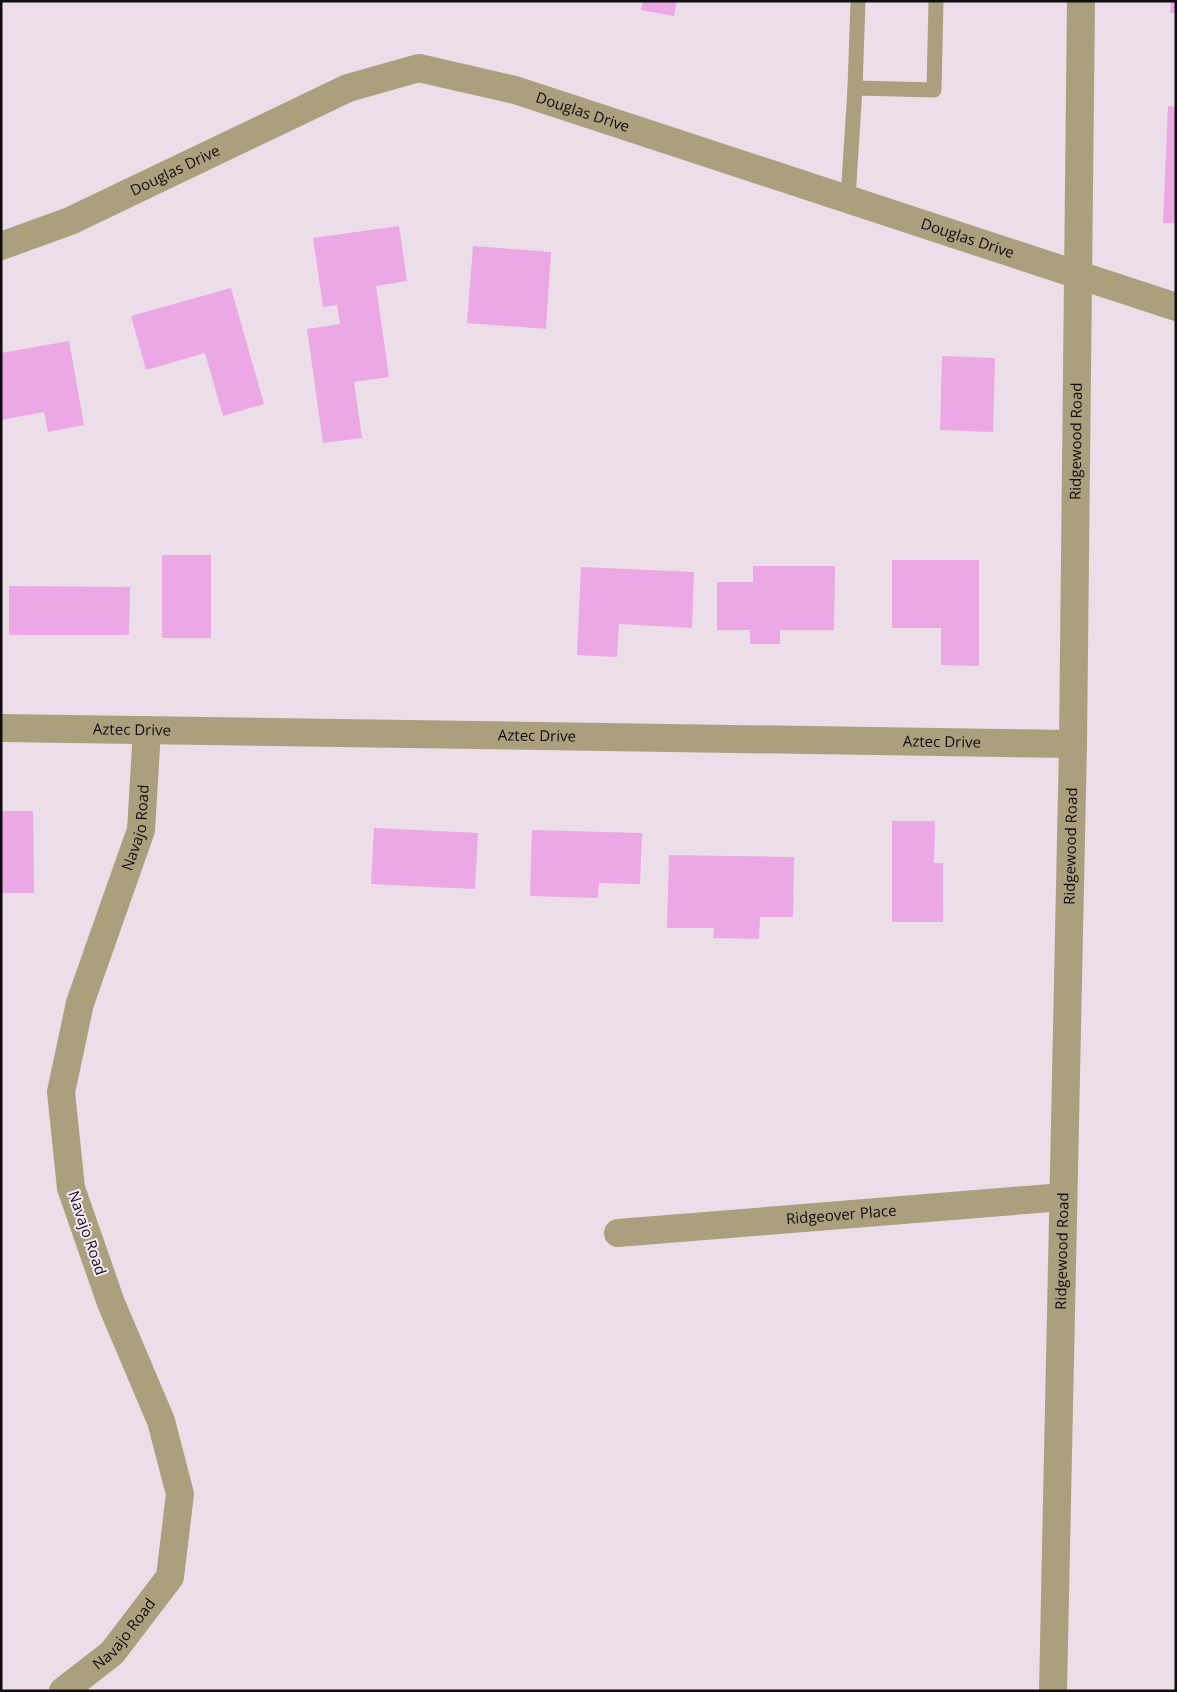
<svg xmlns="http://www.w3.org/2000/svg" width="1177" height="1692" viewBox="0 0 1177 1692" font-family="'Open Sans',sans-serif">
<rect width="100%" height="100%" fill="#ebdee9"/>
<g fill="#eba8e5">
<polygon points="643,1 677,1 674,16 641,10"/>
<polygon points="1171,1 1176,1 1176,13 1170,13"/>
<polygon points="1168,106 1176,107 1176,223 1163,223"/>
<polygon points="399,226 407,281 376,286 389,377 354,382 362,438 323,443 307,329 340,324 337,305 323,307 313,238"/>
<polygon points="473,246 551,252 546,329 467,323"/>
<polygon points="231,288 264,404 223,416 205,353 146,370 131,316"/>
<polygon points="69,341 84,425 48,432 44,412 1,420 1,353"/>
<polygon points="942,356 995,358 993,432 940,430"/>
<rect x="162" y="555" width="49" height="83"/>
<polygon points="892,560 979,560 979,666 941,665 941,628 892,628"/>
<polygon points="753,566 835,566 834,630 780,630 780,644 750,644 750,630 717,630 717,582 753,582"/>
<polygon points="581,567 694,572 692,628 619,624 617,657 577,655"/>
<polygon points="9,586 130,587 129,635 9,635"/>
<polygon points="1,811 33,811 34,893 1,893"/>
<polygon points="892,821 935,821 934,863 943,863 943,922 892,922"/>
<polygon points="374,828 478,833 475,889 371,884"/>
<polygon points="532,830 642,833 640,884 599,883 598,898 530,896"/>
<polygon points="669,855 794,857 793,917 760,917 759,939 713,938 714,928 667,928"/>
</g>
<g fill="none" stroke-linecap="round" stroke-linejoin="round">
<g stroke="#aba07d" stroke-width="15">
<polyline points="855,88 934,90 936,1"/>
<polyline points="848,199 855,88 858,1"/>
</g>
<g stroke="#aba07d" stroke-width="28">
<path id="s1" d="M1 246 70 221 348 88 419 68 515 90 1176 307"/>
<path id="s2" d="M1 728 1073 744"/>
<path id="s3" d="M618 1233 1063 1197"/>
<path id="s4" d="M63 1691 112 1653 170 1577 180 1494 161 1421 111 1303 71 1188 61 1092 80 1003 141 830 147 730"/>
</g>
<path stroke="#aba07d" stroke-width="28" id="s5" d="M1053 1691 1073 744 1081 1"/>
</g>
<g text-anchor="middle" stroke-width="4" stroke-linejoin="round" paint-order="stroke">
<g font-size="15" fill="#100c0f" stroke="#f8ebf7">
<text dy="5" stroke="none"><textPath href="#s1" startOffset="625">Douglas Drive</textPath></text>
<text dy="5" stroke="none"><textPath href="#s1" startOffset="190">Douglas Drive</textPath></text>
<text dy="5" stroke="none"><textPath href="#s1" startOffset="1030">Douglas Drive</textPath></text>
<text dy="5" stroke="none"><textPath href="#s5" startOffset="1250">Ridgewood Road</textPath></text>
<text dy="5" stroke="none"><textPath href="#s2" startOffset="131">Aztec Drive</textPath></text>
<text dy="5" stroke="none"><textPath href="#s2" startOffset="536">Aztec Drive</textPath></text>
<text dy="5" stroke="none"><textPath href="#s2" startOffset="941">Aztec Drive</textPath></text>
<text dy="5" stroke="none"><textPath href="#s4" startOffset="939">Navajo Road</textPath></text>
<text dy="5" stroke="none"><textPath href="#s5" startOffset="845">Ridgewood Road</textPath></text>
<text dy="5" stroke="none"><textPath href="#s3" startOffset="224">Ridgeover Place</textPath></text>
<text transform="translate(87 1233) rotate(71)" y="5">Navajo Road</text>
<text dy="5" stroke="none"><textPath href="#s5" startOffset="440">Ridgewood Road</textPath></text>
<text dy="5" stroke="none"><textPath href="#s4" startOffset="84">Navajo Road</textPath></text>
</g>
</g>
<rect width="1177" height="1692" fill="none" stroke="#100c0f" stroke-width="5"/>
</svg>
